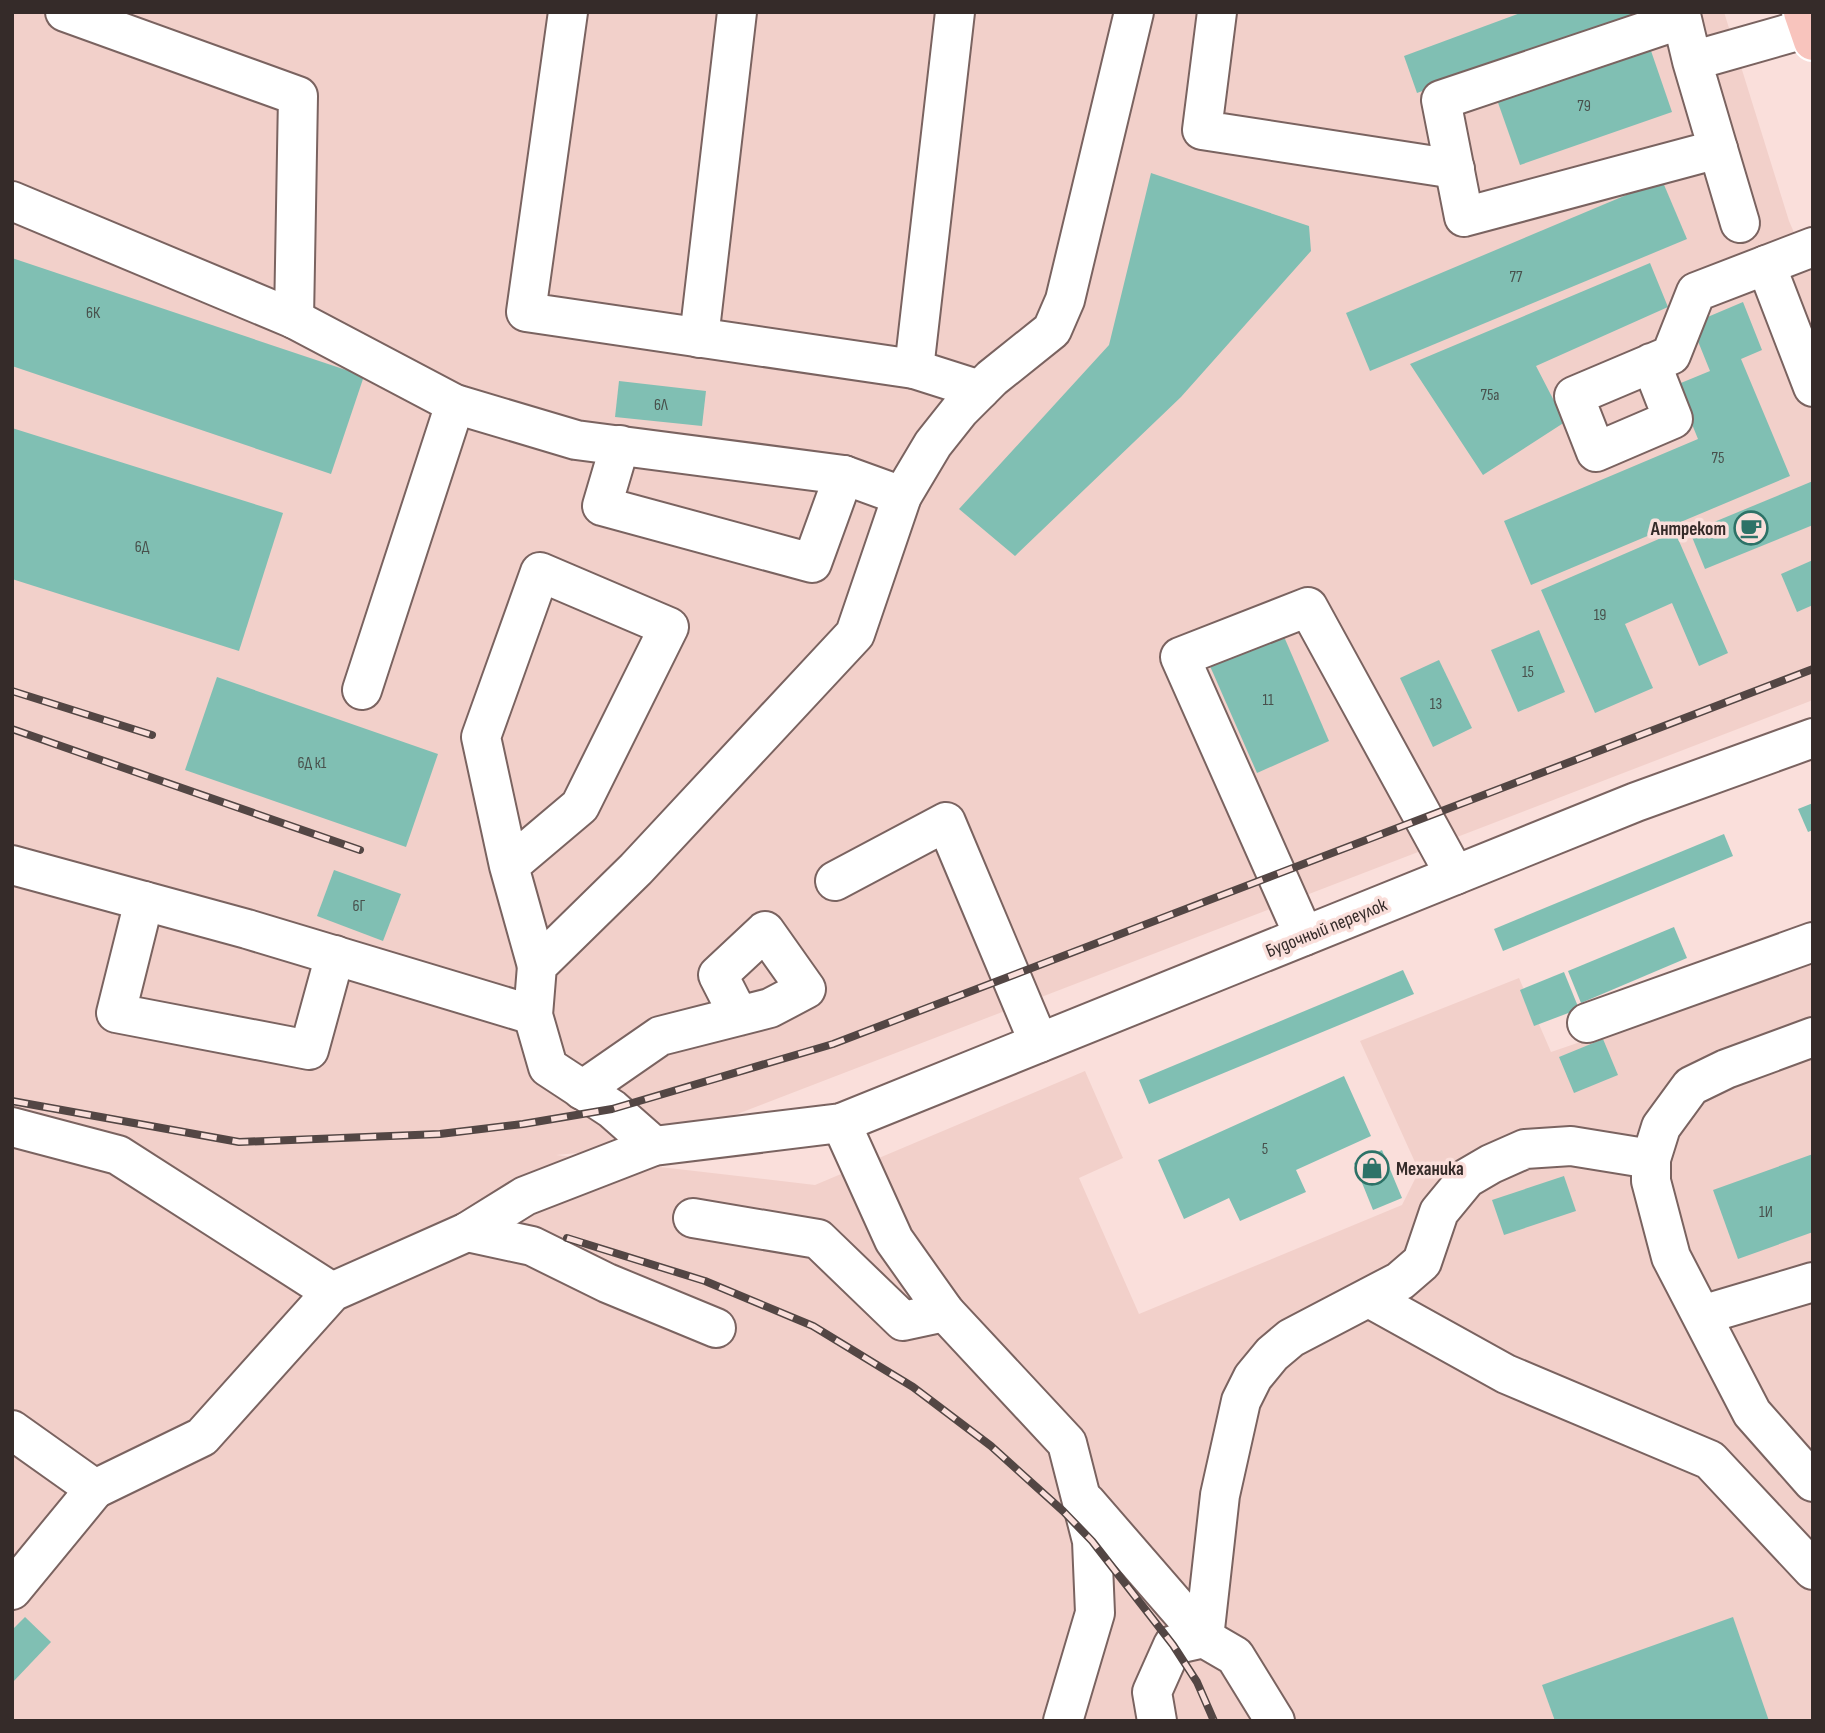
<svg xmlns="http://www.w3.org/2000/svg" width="1825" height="1733" viewBox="0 0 1825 1733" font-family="'Sofia Sans Condensed',sans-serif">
<rect width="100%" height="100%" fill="#fadfdb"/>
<polygon fill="#f2d0ca" points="12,12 1724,12 1789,221 1813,276 1813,700 654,1146 556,1155 815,1185 1085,1071 1123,1158 1079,1178 1139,1314 1402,1205 1419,1171 1360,1041 1519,978 1551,1052 1813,963 1813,1721 12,1721"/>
<g fill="#80bfb3">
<polygon points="1523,12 1637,13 1417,93 1404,56"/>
<polygon points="1649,45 1672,112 1520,165 1496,97"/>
<polygon points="1151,173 1309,226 1311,251 1181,397 1015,556 959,509 1109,345"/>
<polygon points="1662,180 1687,239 1370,371 1346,313"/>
<polygon points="12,258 364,376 331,474 12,366"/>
<polygon points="1650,263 1668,307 1536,366 1565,422 1483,475 1410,364"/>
<polygon points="1743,302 1762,350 1741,359 1790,476 1531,585 1504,521 1698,439 1676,385 1710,371 1691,324"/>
<polygon points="619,381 706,391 702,426 615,417"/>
<polygon points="12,428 283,513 239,651 12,579"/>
<polygon points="1813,481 1813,525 1705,569 1690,532"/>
<polygon points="1675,532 1728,653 1699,666 1672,603 1625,624 1653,688 1595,713 1541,590"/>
<polygon points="1813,560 1813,605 1797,612 1781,574"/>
<polygon points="1279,625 1329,741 1257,773 1206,657"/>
<polygon points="1539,630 1565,692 1518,712 1491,650"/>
<polygon points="1439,660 1472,728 1433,747 1400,678"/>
<polygon points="217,677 438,754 406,847 185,770"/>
<polygon points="1813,803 1813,830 1808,832 1798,809"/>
<polygon points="1724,834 1733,856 1503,951 1494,929"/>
<polygon points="334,870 401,894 383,941 317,916"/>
<polygon points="1674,927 1687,958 1581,1003 1568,971"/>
<polygon points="1403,970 1414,994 1149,1104 1139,1080"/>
<polygon points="1564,972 1579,1009 1534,1026 1520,990"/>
<polygon points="1603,1039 1618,1075 1574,1093 1559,1057"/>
<polygon points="1344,1076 1371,1136 1296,1170 1306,1192 1240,1221 1229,1198 1184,1219 1158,1160"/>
<polygon points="1382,1150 1402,1198 1373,1210 1354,1163"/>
<polygon points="1813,1154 1813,1232 1738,1259 1713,1190"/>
<polygon points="1564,1176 1576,1211 1504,1235 1492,1200"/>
<polygon points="25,1617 51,1642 12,1683 12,1630"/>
<polygon points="1733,1617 1769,1721 1555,1721 1542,1685"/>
</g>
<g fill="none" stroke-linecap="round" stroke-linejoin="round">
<defs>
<g id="minor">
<polyline points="65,12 298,96 294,319"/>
<polyline points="568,12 526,312 914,369"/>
<polyline points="955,12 914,369 980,390"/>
<polyline points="1217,12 1202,130 1455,169"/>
<polyline points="1692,61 1682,19 1441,100 1464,217 1718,149 1692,61 1808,28"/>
<polyline points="1718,149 1740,223"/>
<polyline points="12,201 294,319 455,404 576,440 844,475 902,496"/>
<polyline points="1766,265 1813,387"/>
<polyline points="699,338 737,12"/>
<polyline points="1651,363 1673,419 1596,452 1574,396 1671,355 1696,292 1813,247"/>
<polyline points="620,445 602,506 812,563 844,475"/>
<polyline points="362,690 455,404"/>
<polyline points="12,865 247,929 533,1015"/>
<polyline points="509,866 580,806 669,627 540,572 481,737 509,866 537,966"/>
<polyline points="835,881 946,822 1039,1043"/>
<polyline points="144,901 116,1013 309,1050 335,955"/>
<polyline points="1304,936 1180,657 1308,607 1455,875"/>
<polyline points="1587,1023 1813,942"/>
<polyline points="1813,1037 1726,1069 1691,1086 1661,1127 1651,1159 1651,1181 1671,1257 1752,1413 1813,1482"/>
<polyline points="582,1090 660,1036 770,1008 806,989 765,931 718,975 739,1016"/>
<polyline points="841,1123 894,1240 945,1312 1067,1443 1092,1541 1095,1613 1063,1721"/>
<polyline points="12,1127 118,1155 332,1292"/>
<polyline points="654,1146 612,1109 548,1067 533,1015 537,966 636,869 855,634 902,496 933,444 960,410 992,378 1052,330 1065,300 1134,12"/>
<polyline points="693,1218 818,1239 903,1321 945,1312"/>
<polyline points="467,1232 532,1246 607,1283 716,1328"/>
<polyline points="1369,1298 1506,1374 1710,1460 1813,1570"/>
<polyline points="1702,1315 1813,1282"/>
<polyline points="12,1430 95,1489 202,1437 332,1292 467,1232 525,1196 654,1146 841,1123 1636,802 1813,738"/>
<polyline points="1086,1502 1204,1638"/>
<polyline points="12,1590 95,1489"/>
<polyline points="1204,1638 1220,1495 1241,1401 1253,1377 1272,1354 1291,1338 1400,1281 1422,1262 1439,1212 1467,1178 1491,1164 1525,1149 1571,1146 1651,1159"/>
<polyline points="1157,1721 1152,1692 1173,1645 1204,1638 1235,1656 1275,1721"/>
</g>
<polyline id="major" points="1803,12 1813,41"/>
</defs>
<use href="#minor" stroke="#7a6360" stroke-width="42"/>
<use href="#major" stroke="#fff" stroke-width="42"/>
<use href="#minor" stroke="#fff" stroke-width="38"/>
<use href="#major" stroke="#f8c4bd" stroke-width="38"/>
<defs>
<g id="rail">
<polyline points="12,691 152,735"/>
<polyline points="12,729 360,850"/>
<polyline points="12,1101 239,1142 440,1134 523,1124 612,1109 833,1044 1813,669"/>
<polyline points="567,1238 705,1281 813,1326 913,1387 991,1446 1063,1511 1092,1541 1173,1645 1197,1682 1214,1721"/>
</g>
</defs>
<use href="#rail" stroke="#534644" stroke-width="8"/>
<use href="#rail" stroke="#fadfdb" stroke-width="5" stroke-dasharray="16" stroke-linecap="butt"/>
</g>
<defs>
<symbol id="cafe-ring" viewBox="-11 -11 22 22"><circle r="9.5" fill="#fadfdb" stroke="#2d7267" stroke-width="1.5"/><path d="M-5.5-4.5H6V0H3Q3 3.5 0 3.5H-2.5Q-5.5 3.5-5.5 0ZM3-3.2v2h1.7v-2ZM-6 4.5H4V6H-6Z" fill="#2d7267"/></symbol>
<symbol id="shop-ring" viewBox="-11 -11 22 22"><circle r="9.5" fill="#fadfdb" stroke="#2d7267" stroke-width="1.5"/><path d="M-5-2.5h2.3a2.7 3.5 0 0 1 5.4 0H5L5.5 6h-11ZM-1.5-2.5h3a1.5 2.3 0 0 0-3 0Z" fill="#2d7267"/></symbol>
</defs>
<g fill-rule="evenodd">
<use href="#cafe-ring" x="1732" y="509" width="38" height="38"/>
<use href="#shop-ring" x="1353" y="1149" width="38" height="38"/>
</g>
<g text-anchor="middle" stroke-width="7" stroke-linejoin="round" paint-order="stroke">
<g font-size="16" fill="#48504c">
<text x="1584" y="111">79</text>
<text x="1516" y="282">77</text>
<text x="93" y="318">6К</text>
<text x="1490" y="400">75а</text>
<text x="661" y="410">6Л</text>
<text x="1718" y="463">75</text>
<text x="142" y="552">6Д</text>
<text x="1600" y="620">19</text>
<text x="1528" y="677">15</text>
<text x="1268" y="705">11</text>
<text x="1436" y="709">13</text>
<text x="312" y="768">6Д к1</text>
<text x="359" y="911">6Г</text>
<text x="1265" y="1154">5</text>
<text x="1766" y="1217">1И</text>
</g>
<g font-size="19" font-weight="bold" fill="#352b29" stroke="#fadfdb" text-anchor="end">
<text x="1726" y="535">Антрекот</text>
<text x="1396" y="1175" text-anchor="start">Механика</text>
</g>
<g font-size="19" fill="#352b29" stroke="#fadfdb">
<text transform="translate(1326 927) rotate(-22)" y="7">Будочный переулок</text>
</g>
</g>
<rect width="1825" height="1733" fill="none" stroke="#352b29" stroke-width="28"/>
</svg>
